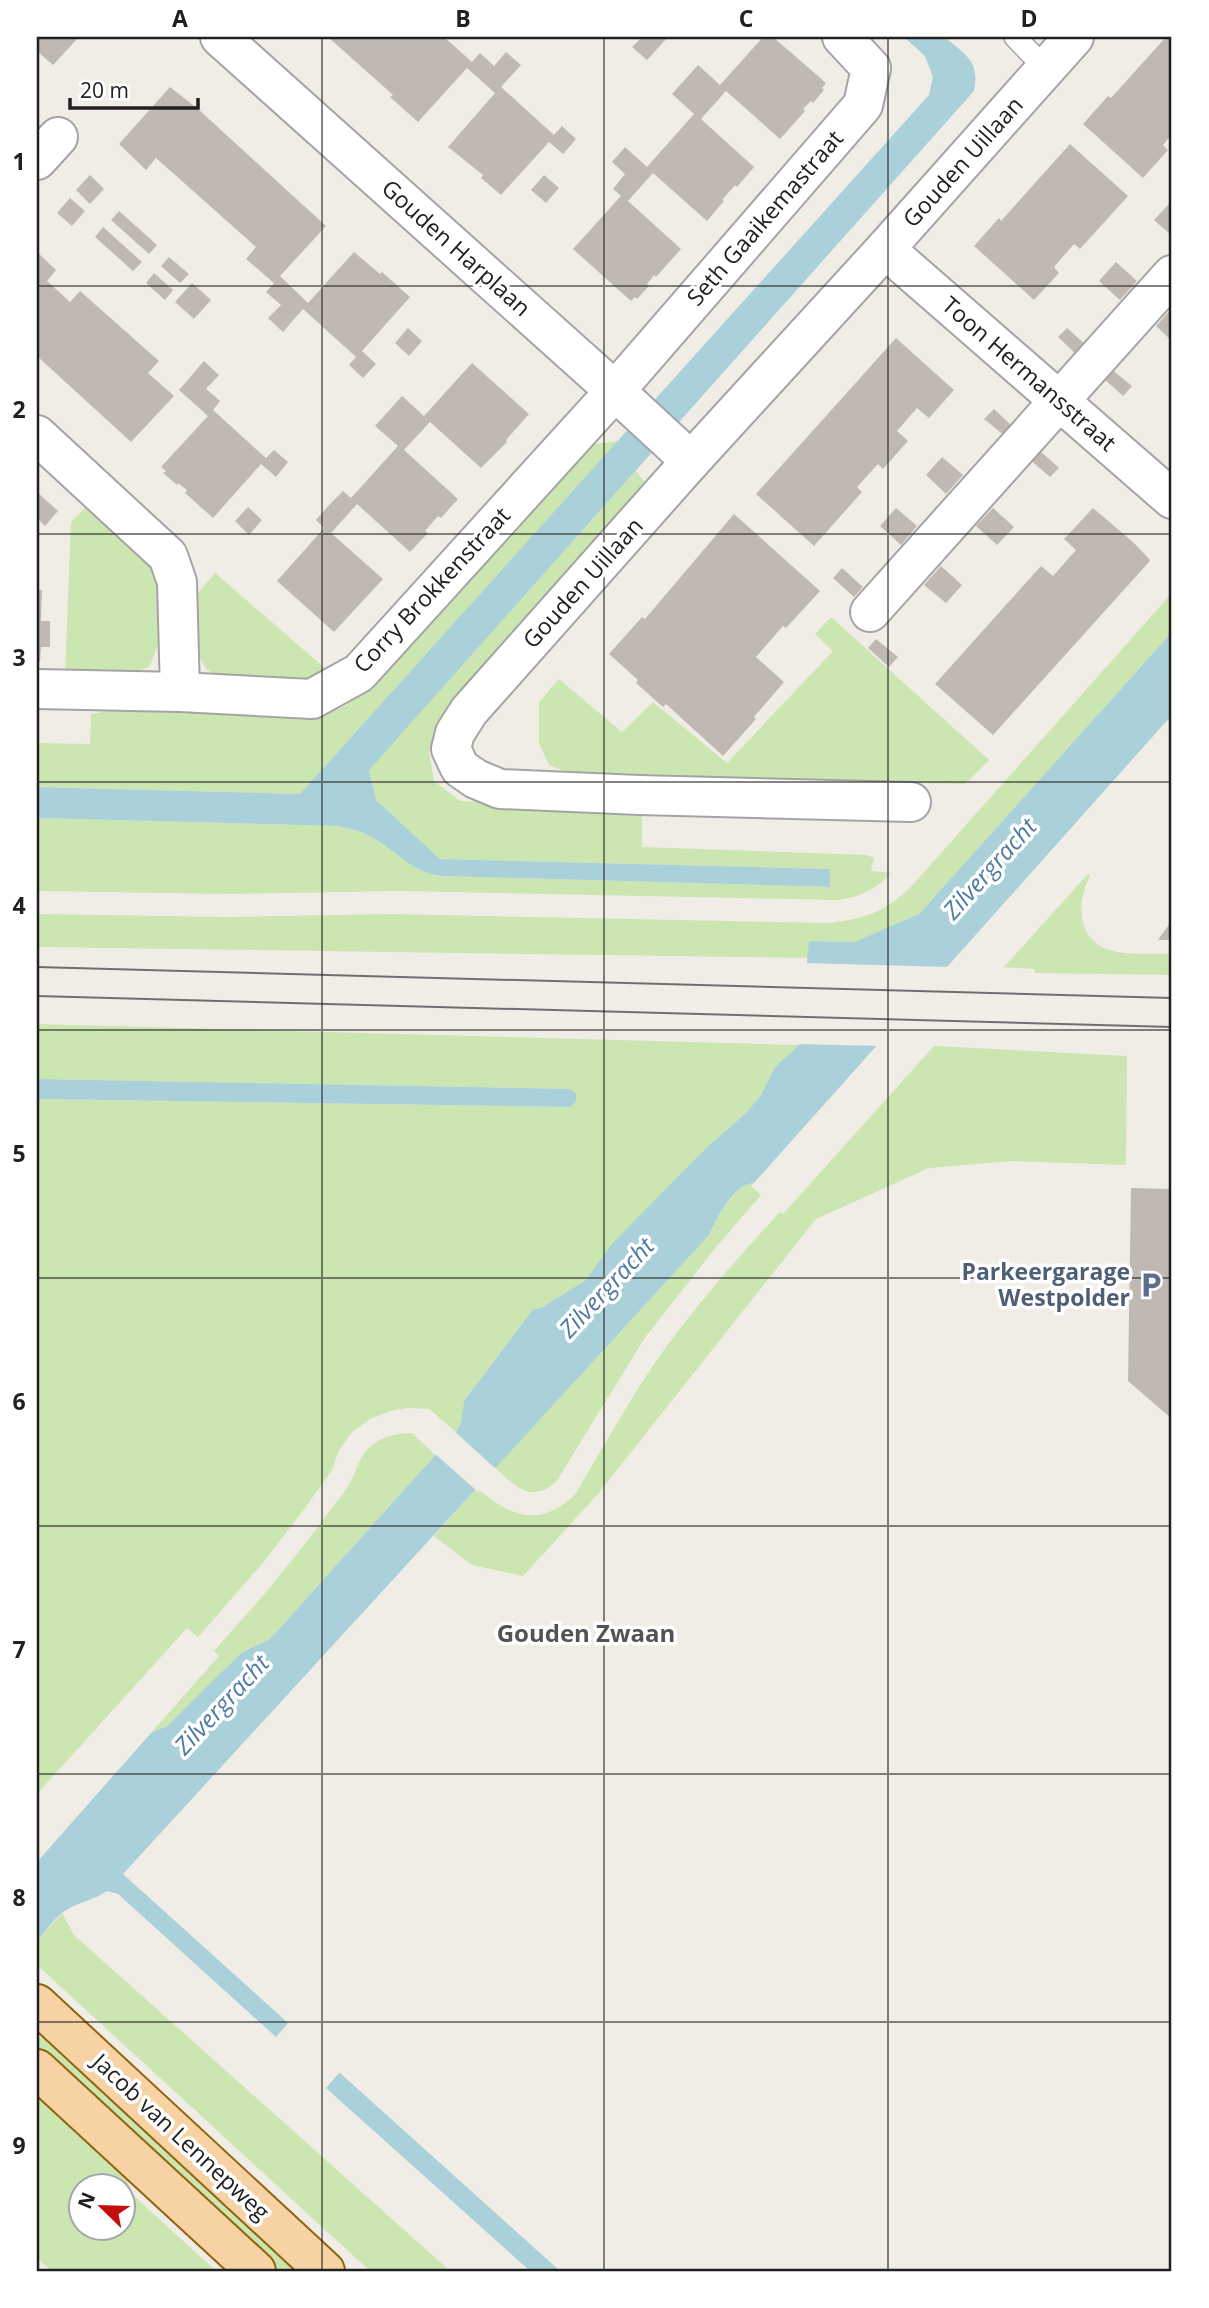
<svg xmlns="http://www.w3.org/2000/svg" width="1209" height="2308" viewBox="0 0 1209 2308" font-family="'Open Sans',sans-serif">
<rect width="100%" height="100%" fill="#f0ede7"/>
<g fill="#cbe6b0" fill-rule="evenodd">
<polygon points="618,441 300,794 37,787 37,743 90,744 91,714 121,709 323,715 347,705 586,445"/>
<path d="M636 471 648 486 435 729 429 752 434 781 460 801 642 808V847L867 855 874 858 871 871 891 873C875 890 860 897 837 900L400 891 229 894 37 891V818L338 826C351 829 364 832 375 839 400 854 412 873 443 876L830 887 829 869 440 859 376 800 369 769Z"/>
<polygon points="91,502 155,561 162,580 158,645 150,666 130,676 65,675 71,522"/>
<polygon points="215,573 334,676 317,684 223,680 206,669 194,646 197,594"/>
<path d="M1172 593V632L919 914 854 942 810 941 808 958 37 947V914L227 917 391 914 828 923C864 919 883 913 910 888Z"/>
<polygon points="831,617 989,760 965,784 575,776 549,765 539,743 539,702 559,679 622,732 653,702 727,763 833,651 815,634"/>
<path d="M1088 874 1090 876C1075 905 1077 946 1118 952 1135 955 1154 953 1172 954V975L1035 973 1034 969 1004 967Z"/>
<polygon points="37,1024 799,1045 775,1067 761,1095 747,1112 705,1149 586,1280 544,1306 538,1309 534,1308 464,1401 461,1423 456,1432 429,1409 409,1408 390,1411 370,1419 352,1432 339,1450 332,1470 305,1508 262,1564 198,1637 187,1628 37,1794 37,1099 570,1107 571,1089 37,1079"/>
<path d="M934 1046 1127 1056 1126 1165 1012 1161 929 1168 816 1219 597 1495 523 1576 472 1565 434 1536 477 1488C510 1517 542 1529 576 1493 605 1444 633 1393 666 1347 701 1300 740 1255 780 1212L783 1214Z"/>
<path d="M754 1183 751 1186 761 1195 716 1247 644 1339 556 1482C530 1504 516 1486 495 1468L709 1235C719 1217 731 1186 754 1183Z"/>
<path d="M412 1433 435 1455 270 1639 241 1653 167 1726 151 1733 219 1656 214 1651C253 1608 291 1564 325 1517 334 1505 346 1491 353 1477 358 1465 361 1454 372 1445 384 1436 397 1433 412 1433Z"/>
<polygon points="62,1913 74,1935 450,2271 370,2271 37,1965 37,1938 39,1939"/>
<polygon points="45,2032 307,2271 279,2271 37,2049 37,2042"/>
<path d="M37 2094 122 2171 134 2196 216 2271H51L37 2258ZM80 2186H122V2228H80Z"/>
</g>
<g fill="#aad0da">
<path d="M904 37H945C965 55 980 60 974 91L369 770 376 800 440 859 830 869V887L443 876C412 873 400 854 375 839 364 832 351 829 338 826L37 818V787L300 794 929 95 933 77 925 56Z"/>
<path d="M1172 632V715L754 1183C731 1186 719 1216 709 1235L123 1874 288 2023 276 2037 118 1894 107 1891C94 1900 79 1902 66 1910 55 1917 47 1930 38 1940L37 1862 151 1733 167 1726 241 1653 270 1639 456 1432 461 1423 464 1401 534 1308 538 1309 544 1306 586 1280 612 1244 705 1149 747 1112 761 1095 775 1067 799 1045 809 941 854 942 919 914Z"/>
<path d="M37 1079 571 1089 576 1093C577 1100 576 1103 570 1107L37 1099Z"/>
<polygon points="339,2073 340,2073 560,2271 530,2271 326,2088"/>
</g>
<g fill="#f0ede7">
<polygon points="804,963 952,967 881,1046 795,1044"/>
<polygon points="453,1430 497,1470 478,1492 433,1452"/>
</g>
<g fill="#c0b9b3">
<polygon points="37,37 79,37 53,65 37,51"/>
<polygon points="328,37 444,37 472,62 480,53 494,66 506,52 521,65 501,87 554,135 562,126 576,139 563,154 549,142 501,195 481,178 483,175 448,147 495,93 467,68 418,122 390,97 393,95"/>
<polygon points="642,37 668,37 647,60 632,47"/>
<polygon points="763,37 773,37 826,83 822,88 824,90 813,103 811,101 803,109 805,111 780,139 726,91 701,119 754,167 737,187 735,185 722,200 724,201 707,221 653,173 628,201 681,249 656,277 654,275 647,284 649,286 637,299 635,297 631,301 573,249 621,196 613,189 625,174 612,162 625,147 647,167 694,114 672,94 698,65 720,85"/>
<polygon points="1166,37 1172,37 1172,134 1163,145 1168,150 1143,178 1083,124 1108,96 1111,98"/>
<polygon points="170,87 198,109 326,226 280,276 308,303 354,252 380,274 382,272 410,297 362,351 376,364 363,378 349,365 356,357 303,309 283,332 268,318 281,305 266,292 274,283 246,259 256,247 156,158 146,170 119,144"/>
<polygon points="1070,144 1128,196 1080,249 1074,244 1054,267 1059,273 1034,300 974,246 999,218 1001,221"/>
<polygon points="90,175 104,189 90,204 76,190"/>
<polygon points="544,175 559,188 546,203 531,190"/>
<polygon points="70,198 85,211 72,226 57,213"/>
<polygon points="1171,202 1172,203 1172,236 1154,220"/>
<polygon points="119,211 157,245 149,254 111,220"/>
<polygon points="103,227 142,262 133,271 95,237"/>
<polygon points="37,252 56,270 47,281 70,302 80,291 159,361 148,373 174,396 131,442 37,356"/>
<polygon points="169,257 189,274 180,283 161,266"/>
<polygon points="1116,262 1137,281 1120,300 1099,281"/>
<polygon points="154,273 173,290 165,300 146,283"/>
<polygon points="192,283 211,300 194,319 175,302"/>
<polygon points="1172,308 1172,341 1156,326"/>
<polygon points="408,328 422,341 409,356 395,343"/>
<polygon points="1067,328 1087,346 1078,356 1058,337"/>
<polygon points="896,338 954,390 929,418 917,408 897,431 908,441 883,469 878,464 857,487 862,492 814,546 756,494"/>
<polygon points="204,361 219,375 206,389 220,401 213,410 266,458 274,450 288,462 276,477 261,464 213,518 185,493 187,490 178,483 177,485 163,473 166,471 161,467 208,416 179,390"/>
<polygon points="472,363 529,414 506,440 507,442 481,468 430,422 404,450 458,499 441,518 438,516 425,531 428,533 410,552 357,504 331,533 383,579 334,632 277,581 324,528 316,520 329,505 343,491 351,498 398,446 375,426 402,396 424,416"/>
<polygon points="1110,368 1132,386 1123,396 1102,377"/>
<polygon points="994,409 1014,428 1006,437 984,419"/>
<polygon points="1038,449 1059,468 1050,477 1029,459"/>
<polygon points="942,457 963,475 946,494 926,475"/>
<polygon points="37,492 58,511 45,526 37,518"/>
<polygon points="248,507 262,520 249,535 235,521"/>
<polygon points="896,508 917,526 901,545 880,526"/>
<polygon points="993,508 1014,527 997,545 976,526"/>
<polygon points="1093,508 1134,543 1150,560 1149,562 993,735 935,684 1041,566 1053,576 1076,550 1064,539"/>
<polygon points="734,514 820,591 786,628 783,626 756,657 784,682 754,717 756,719 723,756 666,704 663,707 636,683 638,680 609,654 642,617 645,619"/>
<polygon points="941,566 962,585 946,603 924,585"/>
<polygon points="842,568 863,587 854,597 833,578"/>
<polygon points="37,590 42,590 41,621 50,621 50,647 41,647 40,662 37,662"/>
<polygon points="876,639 898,657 889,667 868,648"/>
<polygon points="1172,920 1172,940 1158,940"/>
<polygon points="1131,1188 1172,1189 1172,1419 1128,1381"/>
</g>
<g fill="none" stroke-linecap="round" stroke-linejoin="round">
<defs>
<polyline id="lane" points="1015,37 1045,68"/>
<g id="street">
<polyline points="220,37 615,391 691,461"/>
<polyline points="37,160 58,137"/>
<polyline points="885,249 1172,499"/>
<polyline points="37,435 168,556 177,582 180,692"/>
<polyline points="870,612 1172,275"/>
<polyline points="37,689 180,692 312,699 359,673 615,391 863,105 871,68 842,37"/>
<polyline points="911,802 639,795 500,789 476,779 460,768 451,749 455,733 469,711 691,461 885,249 1074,37"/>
</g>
<g id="primary">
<polyline points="37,2004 325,2271"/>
<polyline points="37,2069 256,2271"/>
</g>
</defs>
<use href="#lane" stroke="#a4a4a4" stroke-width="24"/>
<use href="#street" stroke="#a4a4a4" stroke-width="42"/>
<use href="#primary" stroke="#92630a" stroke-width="42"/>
<use href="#lane" stroke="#fff" stroke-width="21"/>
<use href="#street" stroke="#fff" stroke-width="38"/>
<use href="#primary" stroke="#f6d2a5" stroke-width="38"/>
<g stroke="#6e6e6e" stroke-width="2">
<polyline points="37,967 1172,998"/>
<polyline points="37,996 1172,1027"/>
</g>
</g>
<path fill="none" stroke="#202020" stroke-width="2" stroke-opacity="0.55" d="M322 37V2271M604 37V2271M888 37V2271M37 286H1172M37 534H1172M37 782H1172M37 1030H1172M37 1278H1172M37 1526H1172M37 1774H1172M37 2022H1172"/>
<defs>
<symbol id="parking-bare" viewBox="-9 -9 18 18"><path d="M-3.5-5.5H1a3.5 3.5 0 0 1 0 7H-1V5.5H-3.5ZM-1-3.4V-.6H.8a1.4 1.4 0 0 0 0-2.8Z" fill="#5c6f8a" stroke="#fff" stroke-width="2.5" paint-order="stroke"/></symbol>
</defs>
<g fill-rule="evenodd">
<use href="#parking-bare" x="1132" y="1266" width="38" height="38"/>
</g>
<g text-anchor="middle" stroke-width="7" stroke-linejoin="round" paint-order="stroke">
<g font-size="23" fill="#202020" stroke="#fff">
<text transform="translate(963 162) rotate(-48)" y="8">Gouden Uillaan</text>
<text transform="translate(765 218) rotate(-49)" y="8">Seth Gaaikemastraat</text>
<text transform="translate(456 248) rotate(42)" y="8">Gouden Harplaan</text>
<text transform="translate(1029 374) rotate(41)" y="8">Toon Hermansstraat</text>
<text transform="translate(583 583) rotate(-48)" y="8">Gouden Uillaan</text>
<text transform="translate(432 590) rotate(-47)" y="8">Corry Brokkenstraat</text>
<text transform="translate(181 2137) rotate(43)" y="8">Jacob van Lennepweg</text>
</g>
<g font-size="23" font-weight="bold" fill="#4e5e75" stroke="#fff" text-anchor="end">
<text x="1130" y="1280">Parkeergarage<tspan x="1130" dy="26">Westpolder</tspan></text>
</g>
<g font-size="24" font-style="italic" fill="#4e7aa2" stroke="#fff">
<text transform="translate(990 869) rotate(-48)" y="8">Zilvergracht</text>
<text transform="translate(607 1288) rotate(-47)" y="8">Zilvergracht</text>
<text transform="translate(222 1705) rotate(-47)" y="8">Zilvergracht</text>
</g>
<g font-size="24" font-weight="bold" fill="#535353" stroke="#fff">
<text x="586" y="1642">Gouden Zwaan</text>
</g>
</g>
<rect width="1209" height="2308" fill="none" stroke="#ffffff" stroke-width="77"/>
<g transform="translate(102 2207) rotate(293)"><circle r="33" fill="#ffffff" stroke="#a6a6a6" stroke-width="2"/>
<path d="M0-5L12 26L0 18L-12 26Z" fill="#c30d0f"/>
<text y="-10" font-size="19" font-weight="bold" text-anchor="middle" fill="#202020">N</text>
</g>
<path d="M70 98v10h128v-10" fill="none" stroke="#202020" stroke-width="3.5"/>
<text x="80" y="98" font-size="21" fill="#202020" stroke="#ffffff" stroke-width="5" paint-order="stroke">20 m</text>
<rect x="38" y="38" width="1132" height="2232" fill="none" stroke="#202020" stroke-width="2.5"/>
<g font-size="23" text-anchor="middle" font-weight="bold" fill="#202020">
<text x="180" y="27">A</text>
<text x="463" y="27">B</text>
<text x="746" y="27">C</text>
<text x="1029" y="27">D</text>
<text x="19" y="170">1</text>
<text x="19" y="418">2</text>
<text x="19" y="666">3</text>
<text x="19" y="914">4</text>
<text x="19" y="1162">5</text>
<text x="19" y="1410">6</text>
<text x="19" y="1658">7</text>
<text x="19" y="1906">8</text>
<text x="19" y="2154">9</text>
</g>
</svg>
